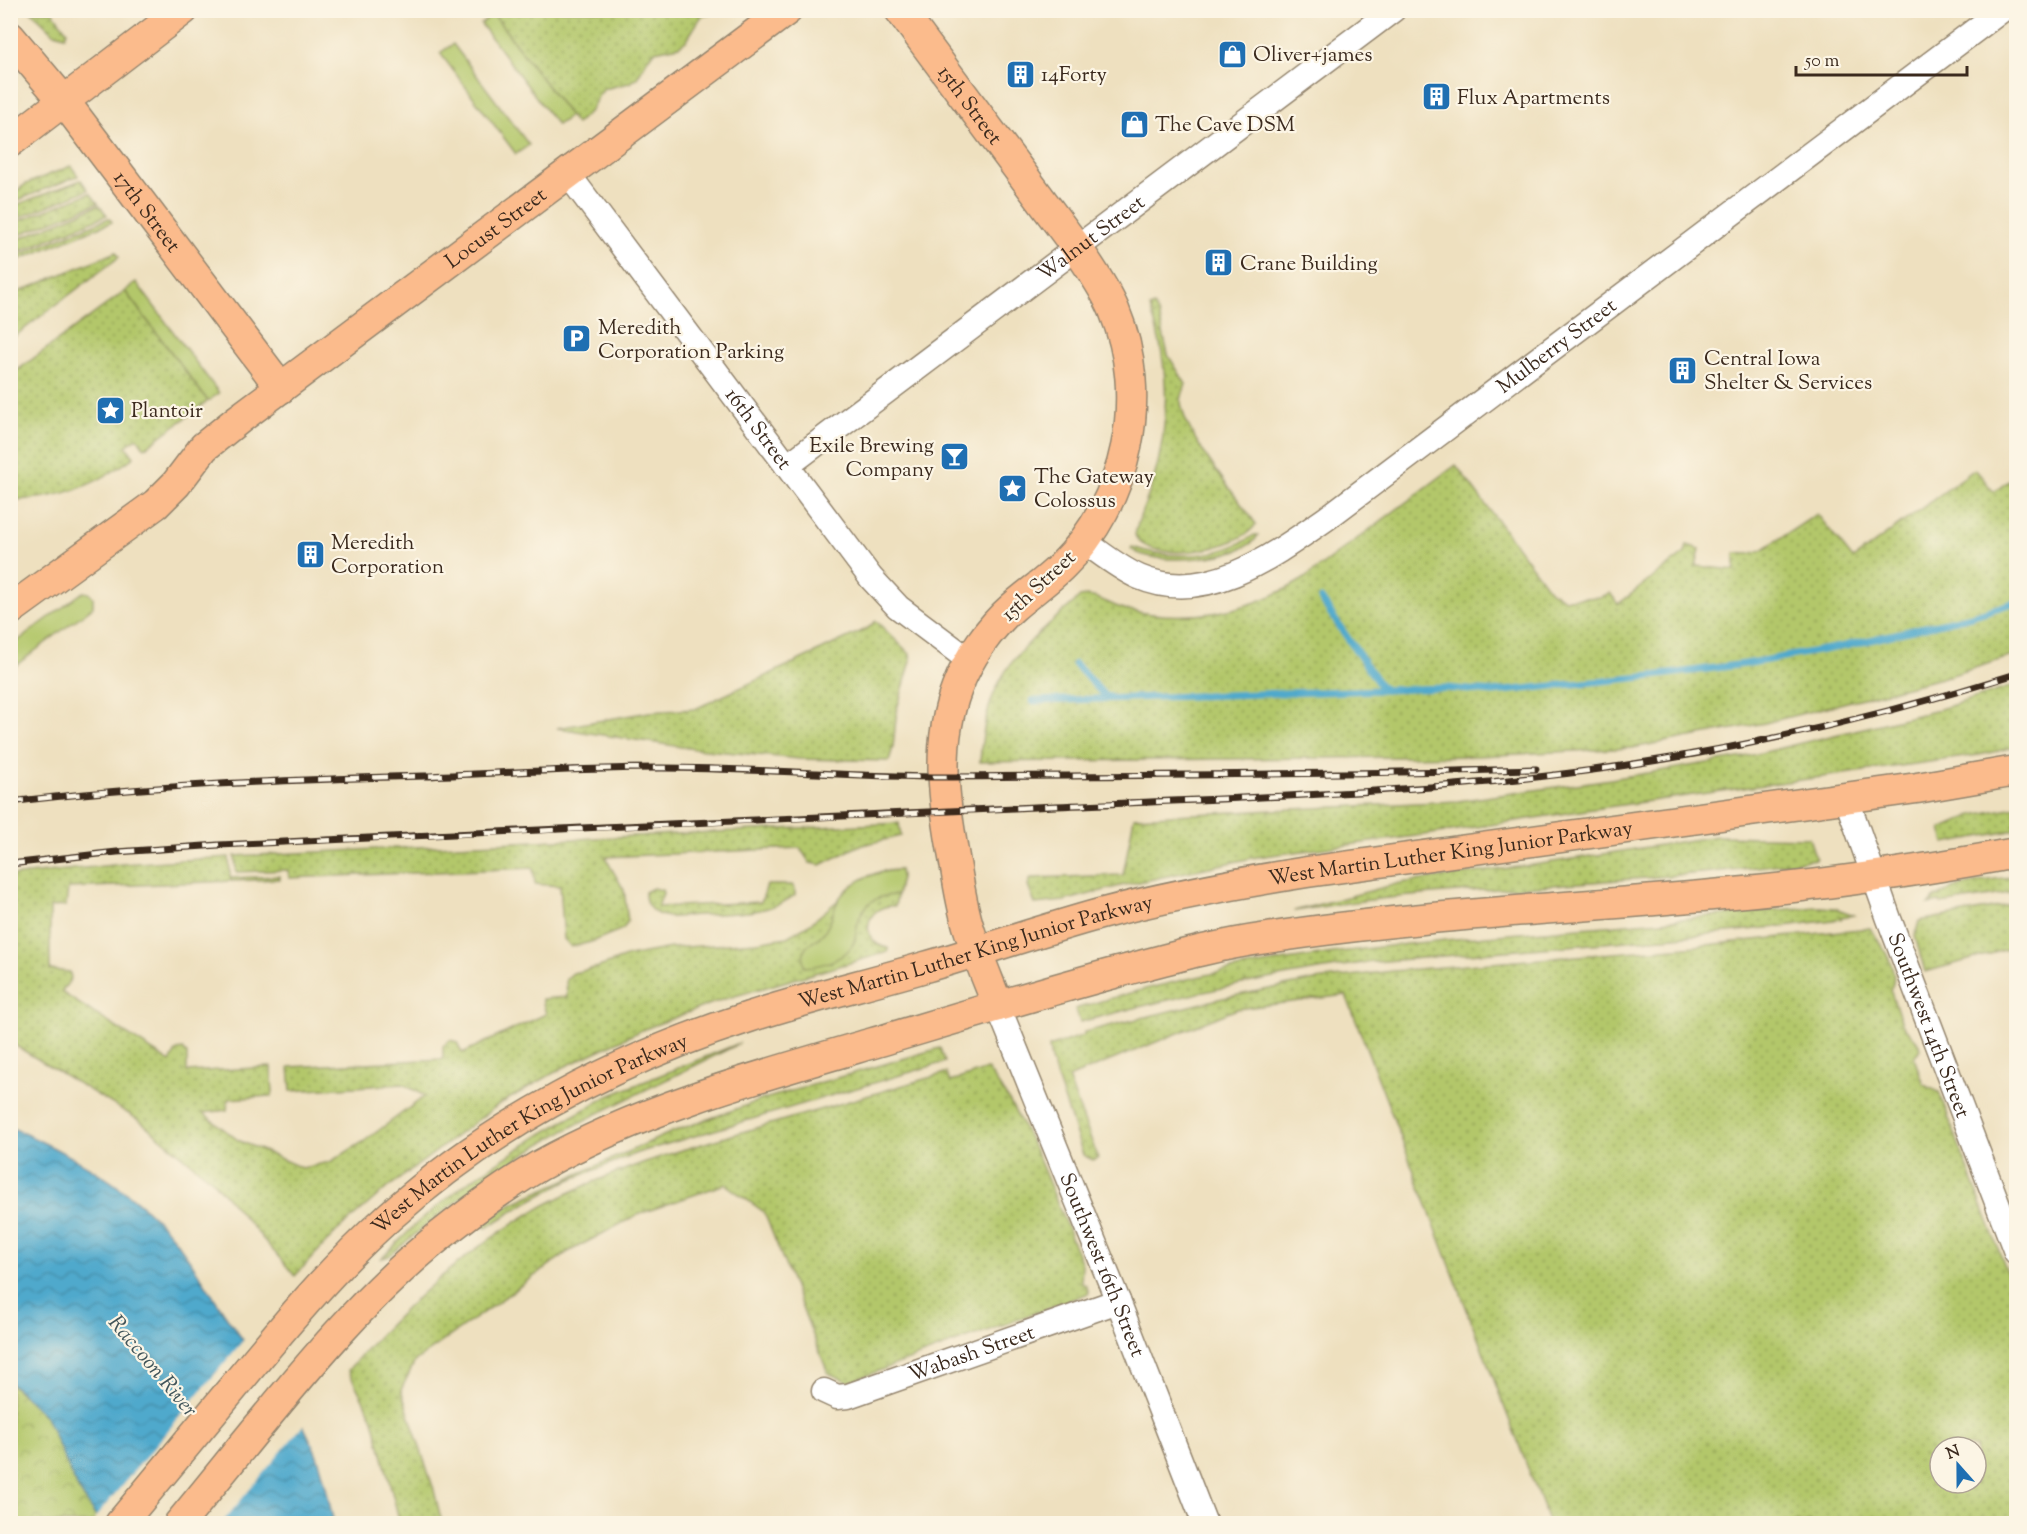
<svg xmlns="http://www.w3.org/2000/svg" width="2027" height="1534" viewBox="0 0 2027 1534" font-family="'Sorts Mill Goudy',serif">
<defs>
<pattern id="grass-dots" width="8" height="8" patternUnits="userSpaceOnUse" patternTransform="scale(1.5)"><rect width="8" height="8" fill="#b3c76a"/><path d="M2 2h.1M6 6h.1" fill="none" stroke="#93a257" stroke-width="1.8" stroke-linecap="round"/></pattern>
<pattern id="park-crowns" width="20" height="18" patternUnits="userSpaceOnUse" patternTransform="scale(1.5)"><rect width="20" height="18" fill="#b3c76a"/><path d="M2 6a3 3 0 1 1 6 0M12 15a3 3 0 1 1 6 0" fill="none" stroke="#93a257"/></pattern>
<pattern id="water-waves" width="16" height="10" patternUnits="userSpaceOnUse" patternTransform="scale(1.5)"><rect width="16" height="10" fill="#4fa9cc"/><path d="M0 5q4-4 8 0t8 0" fill="none" stroke="#438aa5"/></pattern>
</defs>
<rect width="100%" height="100%" fill="#fcf5e5"/>
<filter id="ink" filterUnits="userSpaceOnUse"><feTurbulence type="fractalNoise" baseFrequency=".0167" numOctaves="2"/><feDisplacementMap in="SourceGraphic" scale="12" xChannelSelector="R" yChannelSelector="G"/><feConvolveMatrix kernelMatrix="1 2 1 2 8 2 1 2 1" color-interpolation-filters="sRGB"/></filter>
<filter id="wash" filterUnits="userSpaceOnUse"><feTurbulence type="fractalNoise" baseFrequency=".008" numOctaves="4" result="noise"/><feDisplacementMap in="SourceGraphic" scale="24" xChannelSelector="R" yChannelSelector="G"/><feGaussianBlur stdDeviation="1.35" result="paint"/><feColorMatrix in="noise" values="0 0 0 0 0 0 0 0 0 0 0 0 0 0 0 0 0 1.4 0 .05"/><feComposite in="paint" operator="in"/></filter>
<g filter="url(#wash)">
<rect width="100%" height="100%" fill="#eee0bf"/>
<g fill="url(#grass-dots)" stroke="#777844" stroke-width="1.5" fill-rule="evenodd">
<polygon points="499,10 716,11 701,17 686,41 679,46 655,51 649,57 637,78 629,83 604,89 599,95 590,111 576,124 493,14"/>
<polygon points="31,11 52,11 67,31 65,36 54,33"/>
<polygon points="71,166 78,176 11,203 11,195 26,184"/>
<polygon points="81,180 88,190 11,221 11,207"/>
<polygon points="90,193 98,203 11,238 11,224"/>
<polygon points="99,205 107,215 11,255 11,242"/>
<polygon points="109,218 112,222 11,263 11,258"/>
<polygon points="116,252 119,257 11,339 11,295"/>
<path d="M125 291 208 401 145 448 137 438 126 446 134 457C93 487 62 499 11 500V375Z"/>
<path d="M1154 306 1159 315 1168 355 1186 384C1184 390 1181 396 1181 402 1184 436 1236 495 1256 524 1241 550 1148 566 1135 535 1138 516 1148 500 1153 482 1170 424 1170 365 1150 308Z"/>
<path d="M1456 465 1550 591 1565 599 1600 597 1610 593 1618 604 1685 553 1687 545 1700 549 1696 566 1735 570V553L1749 554 1762 550 1817 514 1853 559 1975 469 1994 492 2016 475V655L1949 676 1765 723 1632 748 1479 756 980 762C986 673 1017 652 1080 597 1094 593 1110 605 1124 609 1186 624 1248 613 1302 580Z"/>
<path d="M1254 535H1258C1248 560 1152 567 1131 549L1132 547C1171 560 1219 559 1254 535Z"/>
<polygon points="876,621 910,654 911,661 897,709 893,747 889,761 800,759 695,749 557,728 649,712 695,709 868,628"/>
<polygon points="2016,685 2016,747 1979,755 1593,809 1431,834 1257,857 1120,886 1064,901 1035,904 1028,886 1031,878 1123,875 1134,817 1458,801 1611,779 1744,757 1934,711"/>
<polygon points="2016,807 2016,830 1945,843 1941,829 1973,815"/>
<polygon points="899,823 901,836 858,846 821,865 810,863 800,848 605,857 624,890 628,921 623,929 591,942 571,947 564,939 560,886 535,884 533,868 289,878 288,870 236,872 235,856"/>
<path d="M1717 836 1809 838 1816 859C1678 880 1538 884 1398 897 1363 900 1329 906 1294 911L1400 883 1547 863Z"/>
<path d="M229 857 230 878 280 876V879L68 888 66 906 50 907V970L70 972 71 979 61 992 170 1062 177 1050 183 1049 187 1054V1072L271 1067 273 1092 271 1096 228 1099 227 1110 203 1113 238 1140 302 1168 330 1162 363 1142 425 1096 403 1084 291 1091 289 1067 443 1059V1046L450 1040 457 1042 462 1053 546 1014 542 999 567 997 566 979 573 973 599 967 629 956 671 948 757 942 787 937 811 923 866 877 882 871 900 870 901 877 895 906C864 904 858 943 888 948V952L721 1000 642 1030 564 1067 498 1105 382 1192 336 1232 295 1276 212 1180 139 1120 11 1043V876L122 864Z"/>
<path d="M2016 876V892L1941 904 1940 902 1928 904C1955 881 1983 882 2016 876Z"/>
<path d="M767 885H792L795 889V895C769 915 731 913 700 915 690 915 678 918 668 917 654 915 644 906 645 892L653 888 662 890 663 893 658 907 761 902Z"/>
<polygon points="2016,904 2016,947 1925,972 1915,936 1919,921"/>
<path d="M1820 907 1835 908 1854 915 1841 917V919C1682 940 1522 948 1363 963 1267 977 1174 997 1080 1022L1075 1009C1239 957 1410 942 1580 928 1660 922 1740 912 1820 907Z"/>
<path d="M1870 928C1881 944 1902 972 1890 990 1895 1002 1898 1015 1904 1027 1909 1036 1917 1035 1920 1049L1914 1058 1924 1085 1939 1092 2016 1296V1523H1549L1346 995 1237 1009 1068 1078 1098 1158 1093 1160 1083 1155 1051 1060 1049 1047 1084 1035V1032L1223 998 1315 980 1393 971 1687 947ZM1940 1447H1976V1483H1940Z"/>
<path d="M740 1043C682 1073 622 1100 564 1131 500 1165 444 1210 389 1256L382 1258 417 1223 469 1181 543 1133 606 1097Z"/>
<polygon points="940,1048 945,1062 637,1153 567,1181 526,1203 486,1228 482,1225 511,1204 672,1132 764,1099"/>
<path d="M987 1069C1029 1121 1056 1202 1082 1264L1081 1283 1086 1285 1089 1293 849 1382 828 1373 764 1212 725 1184 639 1214 568 1252 415 1361 401 1390 434 1490 442 1523H400L373 1419 348 1370C404 1305 469 1246 545 1205 614 1168 688 1148 763 1126 824 1109 885 1090 946 1073L950 1082Z"/>
</g>
<polygon fill="url(#park-crowns)" stroke="#777844" stroke-width="1.5" points="10,1383 46,1417 77,1487 100,1523 11,1523"/>
<g fill="#b3c76a" stroke="#777844" stroke-width="1.5">
<polygon points="493,14 570,116 557,125 481,24"/>
<polygon points="453,44 529,145 516,154 440,53"/>
<polygon points="136,282 219,393 208,401 125,291"/>
<polygon points="83,592 89,593 93,597 93,607 11,669 11,646"/>
<path d="M900 870 901 877 897 895C875 895 862 904 857 926 856 931 856 939 853 944 844 960 821 966 804 967 800 940 812 948 825 931 833 920 833 906 841 896 856 878 878 871 900 870Z"/>
</g>
<path fill="url(#water-waves)" stroke="#456a75" stroke-width="1.5" d="M10 1127C64 1151 119 1180 160 1223 187 1251 206 1287 228 1319 258 1363 297 1404 316 1453 325 1475 328 1500 334 1523H100L77 1487 46 1417 11 1383Z"/>
<polygon fill="#eee0bf" points="246,1337 284,1382 305,1423 221,1524 97,1524 94,1519"/>
<g fill="none" stroke-linecap="round" stroke-linejoin="round">
<g stroke="#4fa9cc" stroke-width="7">
<polyline points="1321,599 1379,684 1385,690"/>
<polyline points="1075,664 1105,696 1110,697"/>
<polyline points="1033,701 1446,688 1493,692 1653,676 1745,664 1845,646 1971,616 2016,602"/>
</g>
</g>
</g>
<g filter="url(#ink)">
<g fill="none" stroke-linecap="round" stroke-linejoin="round">
<defs>
<g id="minor">
<path id="s1" d="M568 174 871 578 898 607 970 661"/>
<path id="s2" d="M787 466 1393 10"/>
<path id="s3" d="M1085 542C1102 554 1119 568 1139 577 1206 606 1274 555 1327 518L2002 10"/>
<path id="s4" d="M1846 797 1889 919 2016 1252"/>
<path id="s5" d="M998 1006 1118 1301 1205 1524"/>
<path id="s6" d="M824 1391 837 1397 848 1396 1118 1301"/>
</g>
<g id="major">
<path id="s7" d="M900 10 1077 248C1090 268 1105 288 1114 310 1150 396 1128 502 1062 566 1047 581 1029 593 1013 607 989 628 968 658 957 688 935 745 944 804 955 863 959 885 962 908 969 929 977 955 988 980 998 1006"/>
<path id="s8" d="M10 37 64 101 281 388"/>
<polyline points="10,142 183,10"/>
<path id="s9" d="M10 610 156 504 176 484 204 447 239 419 787 10"/>
<path id="s10" d="M120 1524C159 1477 198 1430 237 1383 285 1325 333 1267 389 1217 492 1124 619 1059 749 1017 807 998 867 984 925 967 984 950 1042 930 1100 914 1168 896 1238 883 1307 872L1917 788 2016 771"/>
<path d="M179 1524C264 1422 349 1304 455 1224 481 1204 510 1183 539 1166 643 1108 759 1076 873 1043 954 1019 1036 994 1118 972 1167 959 1216 945 1267 938 1422 914 1578 908 1734 893 1829 885 1923 870 2016 853"/>
</g>
</defs>
<use href="#minor" stroke="#94856e" stroke-width="27"/>
<use href="#major" stroke="#94856e" stroke-width="33"/>
<use href="#minor" stroke="#fff" stroke-width="24"/>
<use href="#major" stroke="#fbbb8c" stroke-width="30"/>
<defs>
<g id="rail">
<path d="M10 802C148 785 286 780 424 776 503 773 583 768 662 768 756 768 851 777 945 777 1142 775 1339 775 1536 769"/>
<path d="M10 864 117 852 219 845C498 833 777 820 1056 806 1189 800 1323 796 1455 785 1646 770 1835 731 2016 674"/>
</g>
</defs>
<use href="#rail" stroke="#3b2a1e" stroke-width="7"/>
<use href="#rail" stroke="#fcf5e5" stroke-width="4.5" stroke-dasharray="14" stroke-linecap="butt"/>
</g>
</g>
<defs>
<symbol id="shop-square" viewBox="-11 -11 22 22"><rect x="-9" y="-9" width="18" height="18" rx="4" fill="#1f6fb2" stroke="#fcf5e5"/><path d="M-5-2.5h2.3a2.7 3.5 0 0 1 5.4 0H5L5.5 6h-11ZM-1.5-2.5h3a1.5 2.3 0 0 0-3 0Z" fill="#fff"/></symbol>
<symbol id="building-square" viewBox="-11 -11 22 22"><rect x="-9" y="-9" width="18" height="18" rx="4" fill="#1f6fb2" stroke="#fcf5e5"/><path d="M-4-6H4V6H1V3H-1V6H-4ZM-2.5-4.3h1.7v1.8h-1.7ZM.8-4.3h1.7v1.8H.8ZM-2.5-1h1.7V.8h-1.7ZM.8-1h1.7V.8H.8Z" fill="#fff"/></symbol>
<symbol id="parking-square" viewBox="-11 -11 22 22"><rect x="-9" y="-9" width="18" height="18" rx="4" fill="#1f6fb2" stroke="#fcf5e5"/><path d="M-3.5-5.5H1a3.5 3.5 0 0 1 0 7H-1V5.5H-3.5ZM-1-3.4V-.6H.8a1.4 1.4 0 0 0 0-2.8Z" fill="#fff"/></symbol>
<symbol id="sight-square" viewBox="-11 -11 22 22"><rect x="-9" y="-9" width="18" height="18" rx="4" fill="#1f6fb2" stroke="#fcf5e5"/><path d="M0-6L1.8-2.2L6-1.7L2.9 1.2L3.7 5.4L0 3.3L-3.7 5.4L-2.9 1.2L-6-1.7L-1.8-2.2Z" fill="#fff"/></symbol>
<symbol id="bar-square" viewBox="-11 -11 22 22"><rect x="-9" y="-9" width="18" height="18" rx="4" fill="#1f6fb2" stroke="#fcf5e5"/><path d="M-6-5H6L.8 .8V4.5H3.5V6h-7V4.5H-.8V.8Z" fill="#fff"/></symbol>
</defs>
<g fill-rule="evenodd">
<use href="#shop-square" x="1216" y="38" width="33" height="33"/>
<use href="#building-square" x="1004" y="58" width="33" height="33"/>
<use href="#building-square" x="1420" y="80" width="33" height="33"/>
<use href="#shop-square" x="1118" y="108" width="33" height="33"/>
<use href="#building-square" x="1202" y="246" width="33" height="33"/>
<use href="#parking-square" x="560" y="322" width="33" height="33"/>
<use href="#building-square" x="1666" y="354" width="33" height="33"/>
<use href="#sight-square" x="94" y="394" width="33" height="33"/>
<use href="#bar-square" x="938" y="440" width="33" height="33"/>
<use href="#sight-square" x="996" y="472" width="33" height="33"/>
<use href="#building-square" x="294" y="538" width="33" height="33"/>
</g>
<g text-anchor="middle" stroke-width="4.5" stroke-linejoin="round" paint-order="stroke">
<g font-size="21" fill="#3b2a1e" stroke="#fcf5e5" text-anchor="start">
<text x="1253" y="61">Oliver+james</text>
<text x="1041" y="81">14Forty</text>
<text x="1457" y="104">Flux Apartments</text>
<text x="1155" y="131">The Cave DSM</text>
<text x="1240" y="270">Crane Building</text>
<text x="598" y="334">Meredith<tspan x="598" dy="24">Corporation Parking</tspan></text>
<text x="1704" y="365">Central Iowa<tspan x="1704" dy="24">Shelter &amp; Services</tspan></text>
<text x="131" y="417">Plantoir</text>
<text x="934" y="452" text-anchor="end">Exile Brewing<tspan x="934" dy="24">Company</tspan></text>
<text x="1034" y="483">The Gateway<tspan x="1034" dy="24">Colossus</tspan></text>
<text x="331" y="549">Meredith<tspan x="331" dy="24">Corporation</tspan></text>
</g>
<g font-size="21" fill="#3b2a1e" stroke="#fcf5e5">
<text dy="7" stroke="none"><textPath href="#s7" startOffset="118">15th Street</textPath></text>
<text dy="7" stroke="none"><textPath href="#s8" startOffset="222">17th Street</textPath></text>
<text dy="7" stroke="none"><textPath href="#s9" startOffset="620">Locust Street</textPath></text>
<text dy="7" stroke="none"><textPath href="#s2" startOffset="380">Walnut Street</textPath></text>
<text dy="7" stroke="none"><textPath href="#s3" startOffset="558">Mulberry Street</textPath></text>
<text dy="7" stroke="none"><textPath href="#s1" startOffset="318">16th Street</textPath></text>
<text transform="translate(1038 585) rotate(-43)" y="7">15th Street</text>
<text dy="7" stroke="none"><textPath href="#s10" startOffset="1545">West Martin Luther King Junior Parkway</textPath></text>
<text dy="7" stroke="none"><textPath href="#s10" startOffset="1059">West Martin Luther King Junior Parkway</textPath></text>
<text dy="7" stroke="none"><textPath href="#s4" startOffset="243">Southwest 14th Street</textPath></text>
<text dy="7" stroke="none"><textPath href="#s10" startOffset="573">West Martin Luther King Junior Parkway</textPath></text>
<text dy="7" stroke="none"><textPath href="#s5" startOffset="279">Southwest 16th Street</textPath></text>
<text dy="7" stroke="none"><textPath href="#s6" startOffset="156">Wabash Street</textPath></text>
</g>
<g font-size="22" font-style="italic" fill="#42565b" stroke="#fcf5e5">
<text transform="translate(154 1365) rotate(50)" y="8">Raccoon River</text>
</g>
</g>
<rect width="2027" height="1534" fill="none" stroke="#fcf5e5" stroke-width="36"/>
<g transform="translate(1958 1465) rotate(339)"><circle r="28" fill="#fcf5e5" stroke="#afa495" stroke-width="1.5"/>
<path d="M0-4.5L10 22L0 15L-10 22Z" fill="#1f6fb2"/>
<text y="-9" font-size="16" font-weight="bold" text-anchor="middle" fill="#3b2a1e">N</text>
</g>
<path d="M1796 66v9h171v-9" fill="none" stroke="#3b2a1e" stroke-width="3"/>
<text x="1805" y="66" font-size="18" fill="#3b2a1e" stroke="#fcf5e5" stroke-width="4.5" paint-order="stroke">50 m</text>
</svg>
